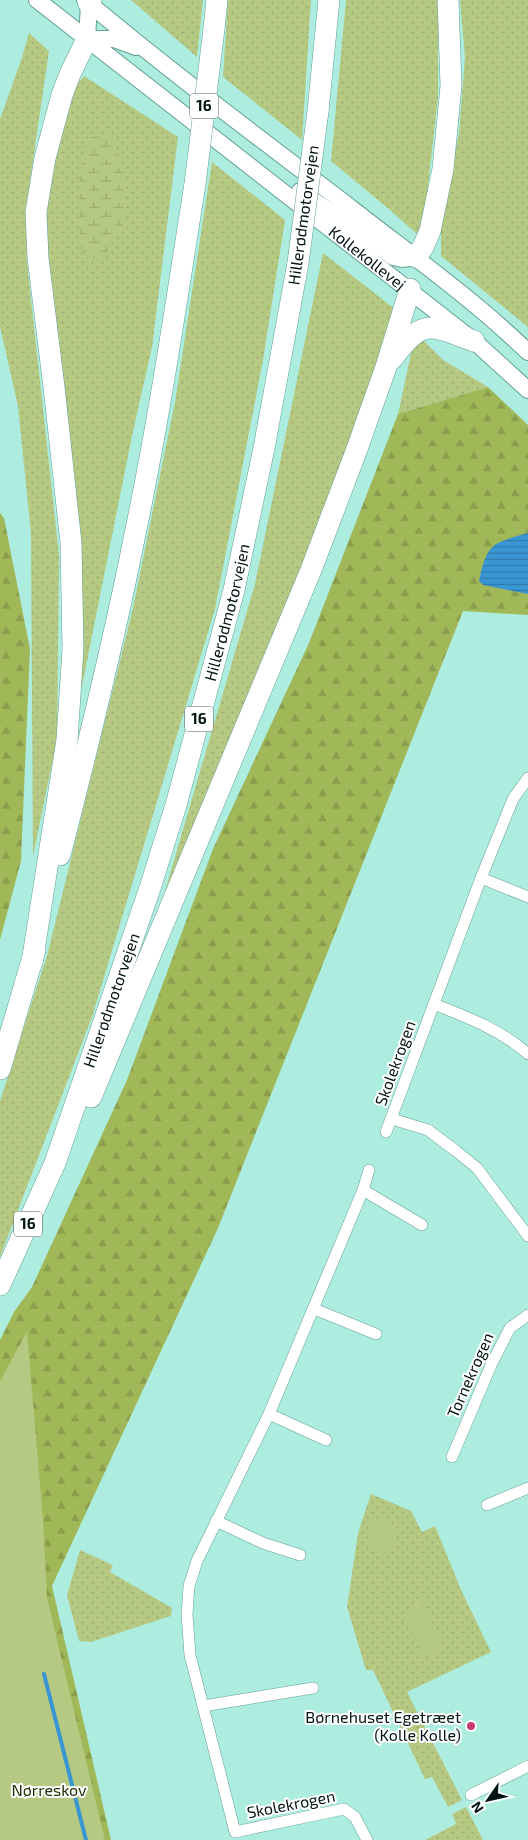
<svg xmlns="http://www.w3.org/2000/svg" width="528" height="1840" viewBox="0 0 528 1840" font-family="'Exo 2',sans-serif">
<defs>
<pattern id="grass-dots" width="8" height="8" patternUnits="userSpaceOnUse" patternTransform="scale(1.25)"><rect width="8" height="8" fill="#b6c983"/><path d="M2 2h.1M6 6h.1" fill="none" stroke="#9bac70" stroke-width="1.8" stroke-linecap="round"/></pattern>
<pattern id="forest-firs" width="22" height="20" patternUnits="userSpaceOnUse" patternTransform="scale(1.25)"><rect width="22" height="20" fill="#a1b859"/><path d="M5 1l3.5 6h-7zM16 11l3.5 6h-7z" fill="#899d4c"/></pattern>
<pattern id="wetland-marsh" width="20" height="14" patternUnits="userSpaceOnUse" patternTransform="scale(1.25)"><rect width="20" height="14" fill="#b6c983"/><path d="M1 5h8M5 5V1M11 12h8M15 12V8" fill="none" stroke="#9bac70"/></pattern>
<pattern id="water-rules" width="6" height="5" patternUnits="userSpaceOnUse" patternTransform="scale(1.25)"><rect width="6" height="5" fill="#3996d2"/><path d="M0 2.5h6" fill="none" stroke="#2e79a9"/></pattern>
</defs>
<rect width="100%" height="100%" fill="#adede0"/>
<g fill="url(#grass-dots)">
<polygon points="131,0 203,0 197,57"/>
<polygon points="228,0 311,0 302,140 223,77"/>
<polygon points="346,0 438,0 438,97 424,221 417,234 390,210 331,161"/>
<polygon points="460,0 528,0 528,327 441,256 441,221 459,134 465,57"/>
<polygon points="29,33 49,51 26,208 27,263 59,555 57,739 33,856 31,533 18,406 0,327 0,119 22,58"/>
<polygon points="84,76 178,137 152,347 132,436 79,701 46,267 46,207 64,118 75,87"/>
<polygon points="212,162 285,220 263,360 215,609 92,1017 0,1257 0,1101 47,956 133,608 175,402"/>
<polygon points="323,253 395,309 311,570 165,891 255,584"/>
<polygon points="421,338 443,360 488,387 398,414 412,349"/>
<polygon points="371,1494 411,1511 422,1532 435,1526 462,1592 491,1652 407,1692 462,1800 448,1807 432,1777 425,1779 373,1670 366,1670 347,1607 358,1533"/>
<polygon points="80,1550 113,1565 110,1572 172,1608 171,1616 91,1642 79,1641 67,1595"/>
<polygon points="466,1807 483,1840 425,1840 456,1824 452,1814"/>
</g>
<g fill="url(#forest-firs)">
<polygon points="488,387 528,425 528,615 463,611 218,1228 52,1586 111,1840 0,1840 0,1340 14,1312 32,1287 127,1080 213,849 309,643 398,414"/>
<polygon points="0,513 4,518 30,649 21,861 0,940"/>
</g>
<polygon fill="url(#wetland-marsh)" points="110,133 126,171 124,223 102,260 86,257 80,246 79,176 86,139"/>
<g fill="#b6c983">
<polygon points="27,1332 43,1519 47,1598 105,1840 0,1840 0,1381"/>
<path d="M380 1517C395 1518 398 1533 394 1546L384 1554 371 1550 367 1542 372 1521Z"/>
<polygon points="423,1602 443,1649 423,1657 403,1611"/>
</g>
<path fill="url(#water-rules)" d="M528 533V594L483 585 479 581C487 543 492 543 528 533Z"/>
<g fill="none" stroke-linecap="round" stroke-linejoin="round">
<polyline stroke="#3996d2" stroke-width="4" points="44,1674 86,1840"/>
<defs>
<g id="street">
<polyline points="481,878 528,897"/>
<path d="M434 1004C467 1017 501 1030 528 1054"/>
<polyline points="392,1119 428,1130 456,1151 477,1168 528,1236"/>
<polyline points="386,1132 481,878 513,799 528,778"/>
<polyline points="363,1190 422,1225"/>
<polyline points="314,1309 376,1334"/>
<polyline points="269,1414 326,1440"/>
<polyline points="452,1457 492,1363 510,1328 528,1315"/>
<polyline points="487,1505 528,1488"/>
<polyline points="216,1521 263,1543 300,1555"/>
<polyline points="203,1706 313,1688"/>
<polyline points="471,1795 528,1766"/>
<polyline points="367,1840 355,1817 344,1809 235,1832 190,1655 187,1614 189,1586 197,1561 269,1414 363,1190 369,1170"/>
</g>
<g id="secondary">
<path id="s1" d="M37 0 474 341 528 390"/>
<path d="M85 0C171 72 262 140 351 208 411 255 473 299 528 352"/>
<polyline points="87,39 114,39 136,47"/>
<polyline points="87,39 89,4"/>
<polyline points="300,191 332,213 393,257 402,259 416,257"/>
</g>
<g id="highway">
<polyline points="89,4 91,0"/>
<polyline points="214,29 217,0"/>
<polyline points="318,111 329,0"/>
<polyline points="416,257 423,247 430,231 443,169 451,86 448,0"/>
<path d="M392 359C423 317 429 325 474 341"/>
<path d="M60 855C87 750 113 645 134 539 159 421 176 303 195 184"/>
<polyline points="32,963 67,740 73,649 71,543 54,387 38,258 36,212 45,158 62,95 70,74 87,39"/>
<polyline points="0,1069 35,950"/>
<polyline points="91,1097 311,570 357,449 386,367 410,289"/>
<path id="s2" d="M0 1285 55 1163 150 888 176 805 234 590 264 448 298 263"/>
</g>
</defs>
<use href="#street" stroke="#629f94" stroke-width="12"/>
<use href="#secondary" stroke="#629f94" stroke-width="18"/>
<use href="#highway" stroke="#629f94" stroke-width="22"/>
<use href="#street" stroke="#fff" stroke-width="11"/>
<use href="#secondary" stroke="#fff" stroke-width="16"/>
<use href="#highway" stroke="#fff" stroke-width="21"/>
<defs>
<g id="highway-bridge">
<polyline points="195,184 214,29"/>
<polyline points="298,263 318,111"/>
</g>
</defs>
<use href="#highway-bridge" stroke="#629f94" stroke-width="22" stroke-linecap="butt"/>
<use href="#highway-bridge" stroke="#fff" stroke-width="21"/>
</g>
<circle fill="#c53a70" stroke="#fefffe" stroke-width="2" cx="471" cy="1726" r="5"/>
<g text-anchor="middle" stroke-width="4" stroke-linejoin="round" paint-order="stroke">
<g fill="#fefffe" stroke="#4c5a58" stroke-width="1">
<rect x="190" y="93.5" width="28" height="25" rx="4"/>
<rect x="185" y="706.5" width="28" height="25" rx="4"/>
<rect x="14" y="1211.5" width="28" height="25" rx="4"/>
</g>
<g font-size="15" font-weight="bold" fill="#001411">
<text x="204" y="111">16</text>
<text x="199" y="724">16</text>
<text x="28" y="1229">16</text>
</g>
<g font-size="16" fill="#001411" stroke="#fefffe">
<text transform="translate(303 215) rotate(-82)" y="6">Hillerødmotorvejen</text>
<text dy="6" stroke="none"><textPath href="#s1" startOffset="419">Kollekollevej</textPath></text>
<text dy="6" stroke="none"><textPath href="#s2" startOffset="711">Hillerødmotorvejen</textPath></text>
<text dy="6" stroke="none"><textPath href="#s2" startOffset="306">Hillerødmotorvejen</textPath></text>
<text transform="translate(395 1063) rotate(-70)" y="6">Skolekrogen</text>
<text transform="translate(470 1375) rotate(-66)" y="6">Tornekrogen</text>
<text transform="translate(291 1804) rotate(-11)" y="6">Skolekrogen</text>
</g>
<g font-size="16" fill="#001411" stroke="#fefffe" text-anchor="end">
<text x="461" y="1723">Børnehuset Egetræet<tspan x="461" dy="18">(Kolle Kolle)</tspan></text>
</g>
<g font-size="16" fill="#252e05" stroke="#fefffe">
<text x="49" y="1796">Nørreskov</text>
</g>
</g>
<g transform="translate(488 1800) rotate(236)" stroke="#fefffe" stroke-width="4" paint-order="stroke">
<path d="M0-4L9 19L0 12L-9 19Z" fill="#001411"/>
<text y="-8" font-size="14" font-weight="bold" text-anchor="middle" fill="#001411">N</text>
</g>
</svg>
